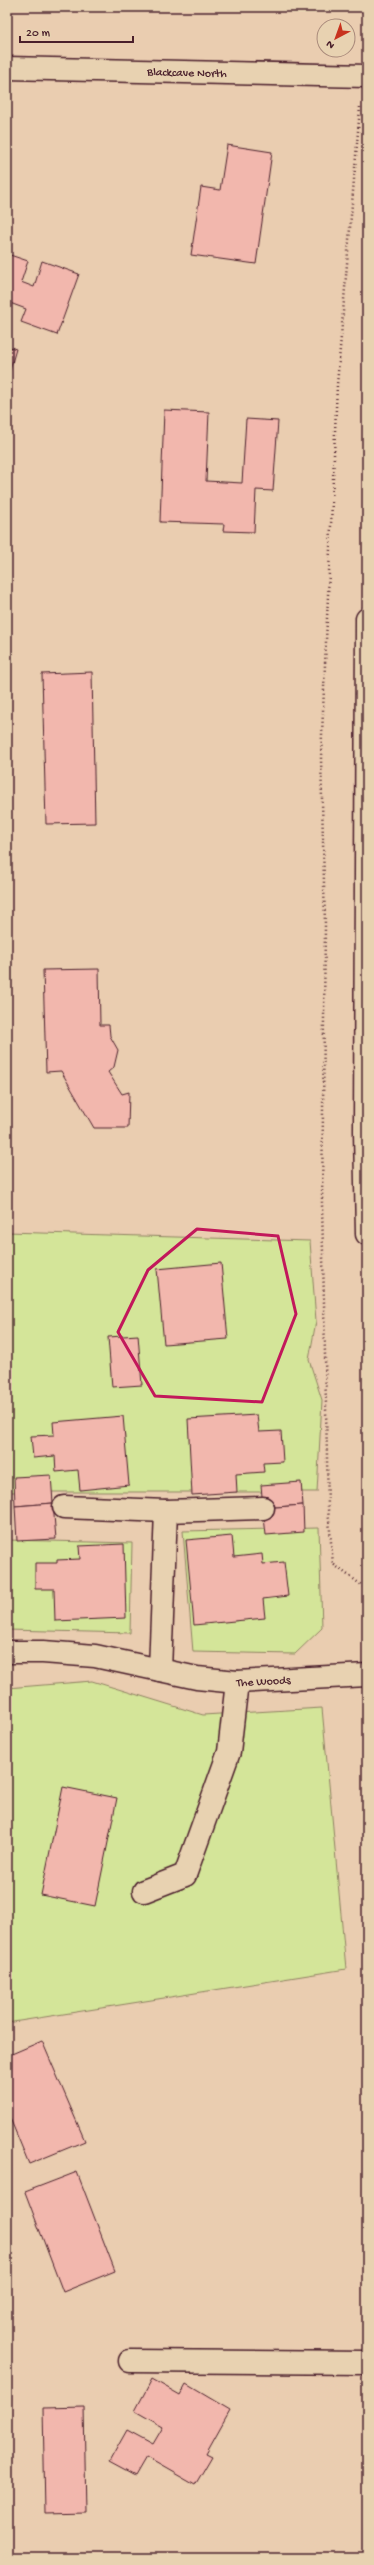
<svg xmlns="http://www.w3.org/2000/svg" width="374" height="2565" viewBox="0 0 374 2565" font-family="'Gochi Hand',sans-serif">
<rect width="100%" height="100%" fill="#eacdb0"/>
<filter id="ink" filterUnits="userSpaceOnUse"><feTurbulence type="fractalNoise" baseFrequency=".025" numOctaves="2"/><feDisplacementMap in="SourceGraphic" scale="8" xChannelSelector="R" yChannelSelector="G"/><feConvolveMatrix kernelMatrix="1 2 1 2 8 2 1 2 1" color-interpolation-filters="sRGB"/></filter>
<g filter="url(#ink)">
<g fill="#d4e599" stroke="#8f8262">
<polygon points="7,1232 310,1241 316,1321 309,1360 322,1400 317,1492 7,1492"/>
<polygon points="319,1528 322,1628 295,1654 193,1652 183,1531"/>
<polygon points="7,1540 132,1543 130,1633 7,1630"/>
<polygon points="92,1681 203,1715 322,1708 346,1969 7,2023 7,1688"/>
</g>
<g fill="#f2b7ad" stroke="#4a1f2b">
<polygon points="227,145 272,152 256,264 191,255 201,187 220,190"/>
<polygon points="7,254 28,261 21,282 34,287 42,261 79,274 57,335 21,322 26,309 10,303 7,315"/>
<polygon points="7,346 16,349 7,380"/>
<polygon points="164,410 209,412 206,481 242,483 246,419 278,421 273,491 256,490 254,532 223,531 224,524 160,522"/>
<polygon points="92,672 95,823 46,824 42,674"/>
<polygon points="99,969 100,1025 109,1025 110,1036 118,1050 114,1067 108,1072 122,1094 129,1092 128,1128 94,1128 61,1071 46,1072 43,970"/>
<polygon points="221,1263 228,1339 164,1344 157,1269"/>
<polygon points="138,1335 142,1385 112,1387 108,1337"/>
<polygon points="257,1415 259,1432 281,1431 283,1462 263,1463 264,1472 236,1474 237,1492 192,1495 188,1419"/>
<polygon points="123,1416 129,1485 80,1490 78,1470 56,1472 55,1456 33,1458 31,1436 54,1435 53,1422"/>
<polygon points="51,1475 53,1503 15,1506 14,1477"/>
<polygon points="301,1482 303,1505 263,1508 261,1485"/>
<polygon points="53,1503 56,1539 17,1541 15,1506"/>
<polygon points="303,1505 304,1532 266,1535 263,1508"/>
<polygon points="232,1536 234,1557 262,1554 263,1564 284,1562 288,1596 263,1599 265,1618 194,1625 186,1540"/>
<polygon points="124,1544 126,1618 55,1621 54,1589 35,1589 35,1563 57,1563 57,1560 80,1559 79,1546"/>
<polygon points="63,1787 117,1798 95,1906 41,1895"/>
<polygon points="42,2041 85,2141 29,2164 7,2111 7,2056"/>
<polygon points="77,2172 115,2271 63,2292 25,2192"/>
<polygon points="152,2379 180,2395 186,2384 230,2410 206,2453 212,2456 195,2485 146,2457 135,2476 109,2462 127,2430 153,2444 163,2427 135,2411"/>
<polygon points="84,2407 86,2512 45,2513 43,2408"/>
</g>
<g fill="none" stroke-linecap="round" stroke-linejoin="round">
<defs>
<g id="street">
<path id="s1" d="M7 68 367 76"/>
<polyline points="64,1507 166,1511 263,1508"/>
<path id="s2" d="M7 1652H43L95 1656 197 1678 237 1682 367 1675"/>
<polyline points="160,1670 166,1511"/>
<polyline points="144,1891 185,1875 229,1752 237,1682"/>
<polyline points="130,2361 367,2363"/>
</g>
<polyline id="secondary" points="367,619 365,1131 367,1234"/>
</defs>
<use href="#street" stroke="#4a1f2b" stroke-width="25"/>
<use href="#secondary" stroke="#4a1f2b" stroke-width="25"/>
<g stroke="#4a1f2b" stroke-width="2.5" stroke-dasharray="1 3" stroke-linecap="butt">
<polyline points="366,46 367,36"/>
<polyline points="360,107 337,385 321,758 325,925 322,1202 328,1509 333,1564 367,1589"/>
</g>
<use href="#street" stroke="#e8d2b1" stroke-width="22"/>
<use href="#secondary" stroke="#e8d2b1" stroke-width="22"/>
</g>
</g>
<path fill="none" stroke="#c2185b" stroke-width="3" stroke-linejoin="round" d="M197 1229 278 1236 296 1314 262 1402 155 1396 118 1332 148 1270Z"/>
<g text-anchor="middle" stroke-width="4" stroke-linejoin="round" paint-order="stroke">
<g font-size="12" fill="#4a1f2b" stroke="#e8d2b1">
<text dy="4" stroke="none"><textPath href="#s1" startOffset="180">Blackcave North</textPath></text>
<text dy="4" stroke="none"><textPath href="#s2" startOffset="259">The Woods</textPath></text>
</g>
</g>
<rect width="374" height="2565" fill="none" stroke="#e8d2b1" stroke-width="24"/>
<rect x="12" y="12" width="350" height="2541" fill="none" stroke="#4a1f2b" stroke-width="1.5" filter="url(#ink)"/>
<g transform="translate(336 38) rotate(221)"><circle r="19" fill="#e8d2b1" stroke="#a98a7b"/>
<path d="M0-3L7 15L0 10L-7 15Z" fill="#c8321e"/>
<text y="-6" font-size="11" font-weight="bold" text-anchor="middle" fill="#4a1f2b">N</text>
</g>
<path d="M20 36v6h113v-6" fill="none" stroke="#4a1f2b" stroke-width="2"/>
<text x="26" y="36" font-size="12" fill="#4a1f2b" stroke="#e8d2b1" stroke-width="3" paint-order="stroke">20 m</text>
</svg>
